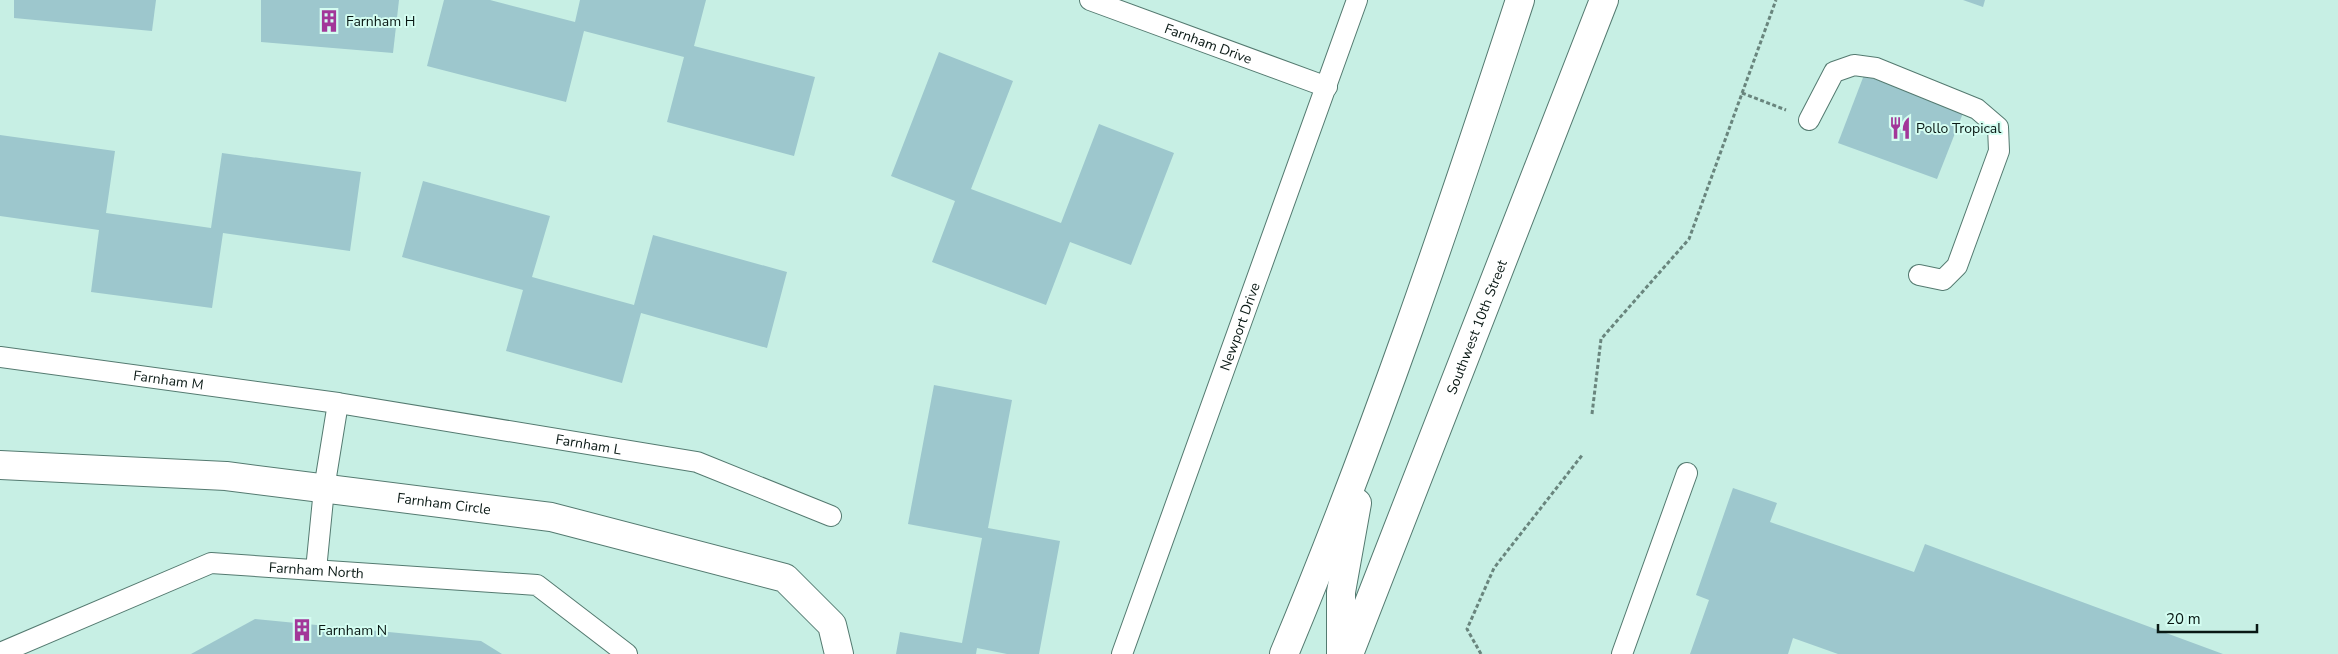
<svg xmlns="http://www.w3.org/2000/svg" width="2338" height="654" viewBox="0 0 2338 654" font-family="'Nunito Sans',sans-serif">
<rect width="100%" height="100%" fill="#c7efe4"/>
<g fill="#9dc7cd">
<polygon points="14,0 156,0 152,31 14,18"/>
<polygon points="261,0 399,0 393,53 261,42"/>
<polygon points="444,0 490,0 575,22 580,0 706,0 694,46 815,77 794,156 667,122 684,57 584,31 566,102 427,66"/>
<polygon points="1963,0 1985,0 1983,7"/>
<polygon points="939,52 1013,81 971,189 1061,223 1099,124 1174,153 1131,265 1070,242 1046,305 932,262 955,201 891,176"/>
<polygon points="1864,75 1963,113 1937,179 1838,143"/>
<polygon points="0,135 115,151 106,213 211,228 222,153 361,172 350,251 223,233 212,308 91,292 99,230 0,216"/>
<polygon points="423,181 550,216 532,277 634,305 653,235 787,272 767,348 641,313 622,383 506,351 523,290 402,257"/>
<polygon points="934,385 1012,400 988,528 1060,541 1039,654 1007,654 977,648 976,654 896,654 900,632 962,643 982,538 908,524"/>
<polygon points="1733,488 1777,503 1770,522 1914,572 1925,544 2223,654 1838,654 1793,638 1788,654 1690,654 1709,600 1696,595"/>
<polygon points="255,619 481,641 502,654 191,654"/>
</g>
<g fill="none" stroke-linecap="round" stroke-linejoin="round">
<defs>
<g id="lane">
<path id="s1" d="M1090 0 1327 87"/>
<polyline points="1809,120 1834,72 1854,65 1876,68 1977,109 1998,127 1999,151 1957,266 1943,280 1919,275"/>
<path id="s2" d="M0 357 338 403 697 462 831 516"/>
<polyline points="316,570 324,489 338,403"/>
<path id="s3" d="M0 653 211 563 537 585 627 654"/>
<path id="s4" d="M1122 654 1357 0"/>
<polyline points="1622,654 1687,473"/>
</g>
<g id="street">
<path id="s5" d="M0 465 226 476 551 517 785 578 832 625 839 654"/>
</g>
<g id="primary">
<path d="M1284 654C1373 441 1448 220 1520 0"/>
<polyline points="1341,654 1341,592 1357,503"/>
<path id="s6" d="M1349 654 1604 0"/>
</g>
</defs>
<use href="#lane" stroke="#547a70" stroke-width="22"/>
<use href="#street" stroke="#547a70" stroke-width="30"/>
<use href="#primary" stroke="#547a70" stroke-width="30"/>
<g stroke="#69857d" stroke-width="3" stroke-dasharray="4 2.5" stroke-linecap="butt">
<polyline points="1742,93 1786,110"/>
<polyline points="1592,414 1601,339 1689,239 1776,0"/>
<polyline points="1481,654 1467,629 1494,568 1583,454"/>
</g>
<use href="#lane" stroke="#fff" stroke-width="20"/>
<use href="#street" stroke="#fff" stroke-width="28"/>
<use href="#primary" stroke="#fff" stroke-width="28"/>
</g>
<defs>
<symbol id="building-bare" viewBox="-9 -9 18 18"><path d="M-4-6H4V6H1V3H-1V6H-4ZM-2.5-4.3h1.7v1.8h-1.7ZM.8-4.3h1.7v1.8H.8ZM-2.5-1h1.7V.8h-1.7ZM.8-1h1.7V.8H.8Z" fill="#a23799" stroke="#d4fdf1" stroke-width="2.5" paint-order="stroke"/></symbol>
<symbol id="restaurant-bare" viewBox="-9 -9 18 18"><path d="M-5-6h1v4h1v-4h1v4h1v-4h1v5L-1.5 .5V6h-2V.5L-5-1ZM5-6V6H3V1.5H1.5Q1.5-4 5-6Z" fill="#a23799" stroke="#d4fdf1" stroke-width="2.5" paint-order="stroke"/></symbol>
</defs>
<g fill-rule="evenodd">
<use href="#building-bare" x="313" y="5" width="32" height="32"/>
<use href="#restaurant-bare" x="1884" y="112" width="32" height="32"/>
<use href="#building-bare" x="286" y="614" width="32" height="32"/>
</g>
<g text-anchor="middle" stroke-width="4" stroke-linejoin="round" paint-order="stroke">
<g font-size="14" fill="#091814" stroke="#d4fdf1" text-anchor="start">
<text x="346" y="26">Farnham H</text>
<text x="1916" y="133">Pollo Tropical</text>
<text x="318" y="635">Farnham N</text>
</g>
<g font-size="14" fill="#091814" stroke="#d4fdf1">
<text dy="5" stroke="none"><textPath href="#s1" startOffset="126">Farnham Drive</textPath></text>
<text dy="5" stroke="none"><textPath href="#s4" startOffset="348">Newport Drive</textPath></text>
<text dy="5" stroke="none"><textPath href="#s6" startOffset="351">Southwest 10th Street</textPath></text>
<text dy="5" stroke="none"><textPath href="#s2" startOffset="170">Farnham M</textPath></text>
<text dy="5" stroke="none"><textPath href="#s2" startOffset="595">Farnham L</textPath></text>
<text dy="5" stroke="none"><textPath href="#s5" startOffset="446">Farnham Circle</textPath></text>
<text dy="5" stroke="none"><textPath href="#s3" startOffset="335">Farnham North</textPath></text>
</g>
</g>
<path d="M2158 624v8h99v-8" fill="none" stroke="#091814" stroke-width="2.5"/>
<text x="2166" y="624" font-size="15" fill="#091814" stroke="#d4fdf1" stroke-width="4" paint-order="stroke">20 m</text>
</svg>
